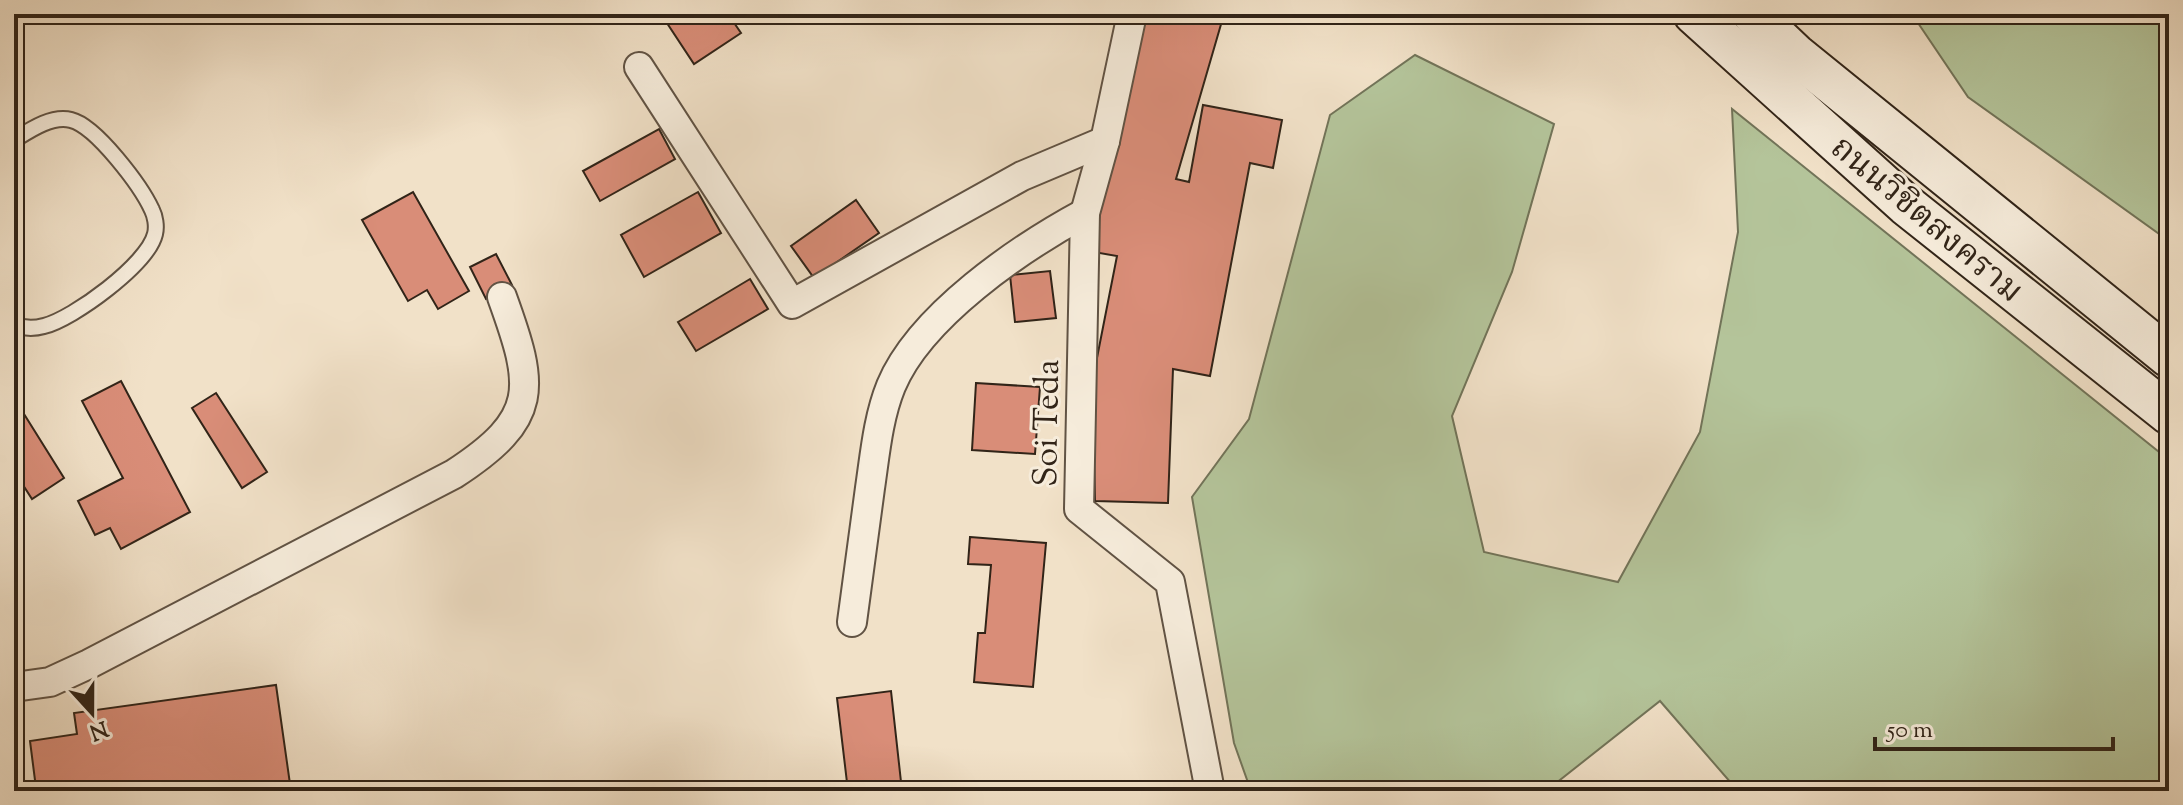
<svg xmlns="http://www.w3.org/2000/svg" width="2183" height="805" viewBox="0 0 2183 805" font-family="'Sorts Mill Goudy','Noto Serif Thai',serif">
<rect width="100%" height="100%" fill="#f1e1c8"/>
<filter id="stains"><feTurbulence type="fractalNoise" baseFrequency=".0025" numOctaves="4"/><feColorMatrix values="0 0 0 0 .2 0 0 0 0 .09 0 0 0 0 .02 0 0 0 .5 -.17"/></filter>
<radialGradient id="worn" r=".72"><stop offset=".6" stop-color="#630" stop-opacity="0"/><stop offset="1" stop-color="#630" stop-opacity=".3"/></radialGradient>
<g fill="#b4c49a" stroke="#727459" stroke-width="2">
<polygon points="1912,14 2169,14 2169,241 1968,97"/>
<polygon points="1415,55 1554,124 1512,272 1452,416 1484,552 1618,582 1700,432 1738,232 1732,109 2169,460 2169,791 1738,791 1660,701 1546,791 1251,791 1234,743 1192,497 1249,419 1330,115"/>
</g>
<g fill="#d98d78" stroke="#312418" stroke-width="2">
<polygon points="661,14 728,14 741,33 694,64"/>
<polygon points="1146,14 1224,14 1176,179 1189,182 1203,105 1282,120 1273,168 1250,163 1210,376 1173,369 1168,503 1095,501 1092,368 1095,368 1117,256 1088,251"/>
<polygon points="659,129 675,159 600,201 583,171"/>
<polygon points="413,192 469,291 438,309 427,290 408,301 362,220"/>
<polygon points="698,192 721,233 644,277 621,235"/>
<polygon points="856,200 879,233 814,278 791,246"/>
<polygon points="496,254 512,285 486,299 470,267"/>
<polygon points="1050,271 1056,318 1015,322 1010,275"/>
<polygon points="750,279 768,309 696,351 678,322"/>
<polygon points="121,381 190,512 121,549 110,528 95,535 78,501 123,478 82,401"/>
<polygon points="976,383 1040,387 1035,454 972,450"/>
<polygon points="216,393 267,472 242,488 192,408"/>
<polygon points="19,406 64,478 32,499 14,471 14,410"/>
<polygon points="970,537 1046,543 1033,687 974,682 978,633 985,633 991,565 968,564"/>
<polygon points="276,685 291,791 14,791 36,788 30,741 77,734 74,713"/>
<polygon points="891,691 902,791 848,791 837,698"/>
</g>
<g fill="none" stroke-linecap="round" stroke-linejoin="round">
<defs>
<path id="service" d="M14 140C30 130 52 115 71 120 96 126 141 186 152 210 155 216 157 226 155 234 148 264 73 319 44 326 33 329 24 329 14 324"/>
<g id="minor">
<polyline points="1132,14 1105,141 1085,213 1079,509 1170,582 1210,791"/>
<polyline points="639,67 792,304 1022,176 1105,141"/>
<path d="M852 622C858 577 864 532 870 488 875 454 878 418 891 386 920 316 1020 248 1085 213"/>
<path d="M14 687 50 682 89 664 454 474C540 418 535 388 502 297"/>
</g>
<g id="secondary">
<polyline points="1694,14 1906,205 2169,414"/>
<polyline points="1753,14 1795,54 2169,357"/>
</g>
</defs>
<use href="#service" stroke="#615344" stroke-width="18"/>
<use href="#minor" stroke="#615344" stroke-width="32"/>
<use href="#secondary" stroke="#312418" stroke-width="44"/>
<use href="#service" stroke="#f6ecdb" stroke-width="14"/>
<use href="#minor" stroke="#f6ecdb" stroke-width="28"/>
<use href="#secondary" stroke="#f6ecdb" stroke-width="40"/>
</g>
<g text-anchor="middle" stroke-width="6" stroke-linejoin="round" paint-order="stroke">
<g font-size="34" fill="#312418" stroke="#f6ecdb">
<text transform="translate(1928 218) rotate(40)" y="12">ถนนวิชิตสงคราม</text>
<text transform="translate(1045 423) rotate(-89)" y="12">Soi Teda</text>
</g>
</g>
<rect width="2183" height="805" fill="none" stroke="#f1e1c8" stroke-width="48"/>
<rect x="16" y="16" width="2151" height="773" fill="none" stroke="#312418" stroke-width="4"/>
<rect x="24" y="24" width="2135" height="757" fill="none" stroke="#312418" stroke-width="2"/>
<g transform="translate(92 713) rotate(159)" stroke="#f6ecdb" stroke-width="6" paint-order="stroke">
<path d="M0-6L14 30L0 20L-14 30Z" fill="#312418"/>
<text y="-12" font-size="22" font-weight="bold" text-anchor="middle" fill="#312418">N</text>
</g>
<path d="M1875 737v12h238v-12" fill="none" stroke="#312418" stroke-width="4"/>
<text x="1887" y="737" font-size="24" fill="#312418" stroke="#f6ecdb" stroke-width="6" paint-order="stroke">50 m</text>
<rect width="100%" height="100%" filter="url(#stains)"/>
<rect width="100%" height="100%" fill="url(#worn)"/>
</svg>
